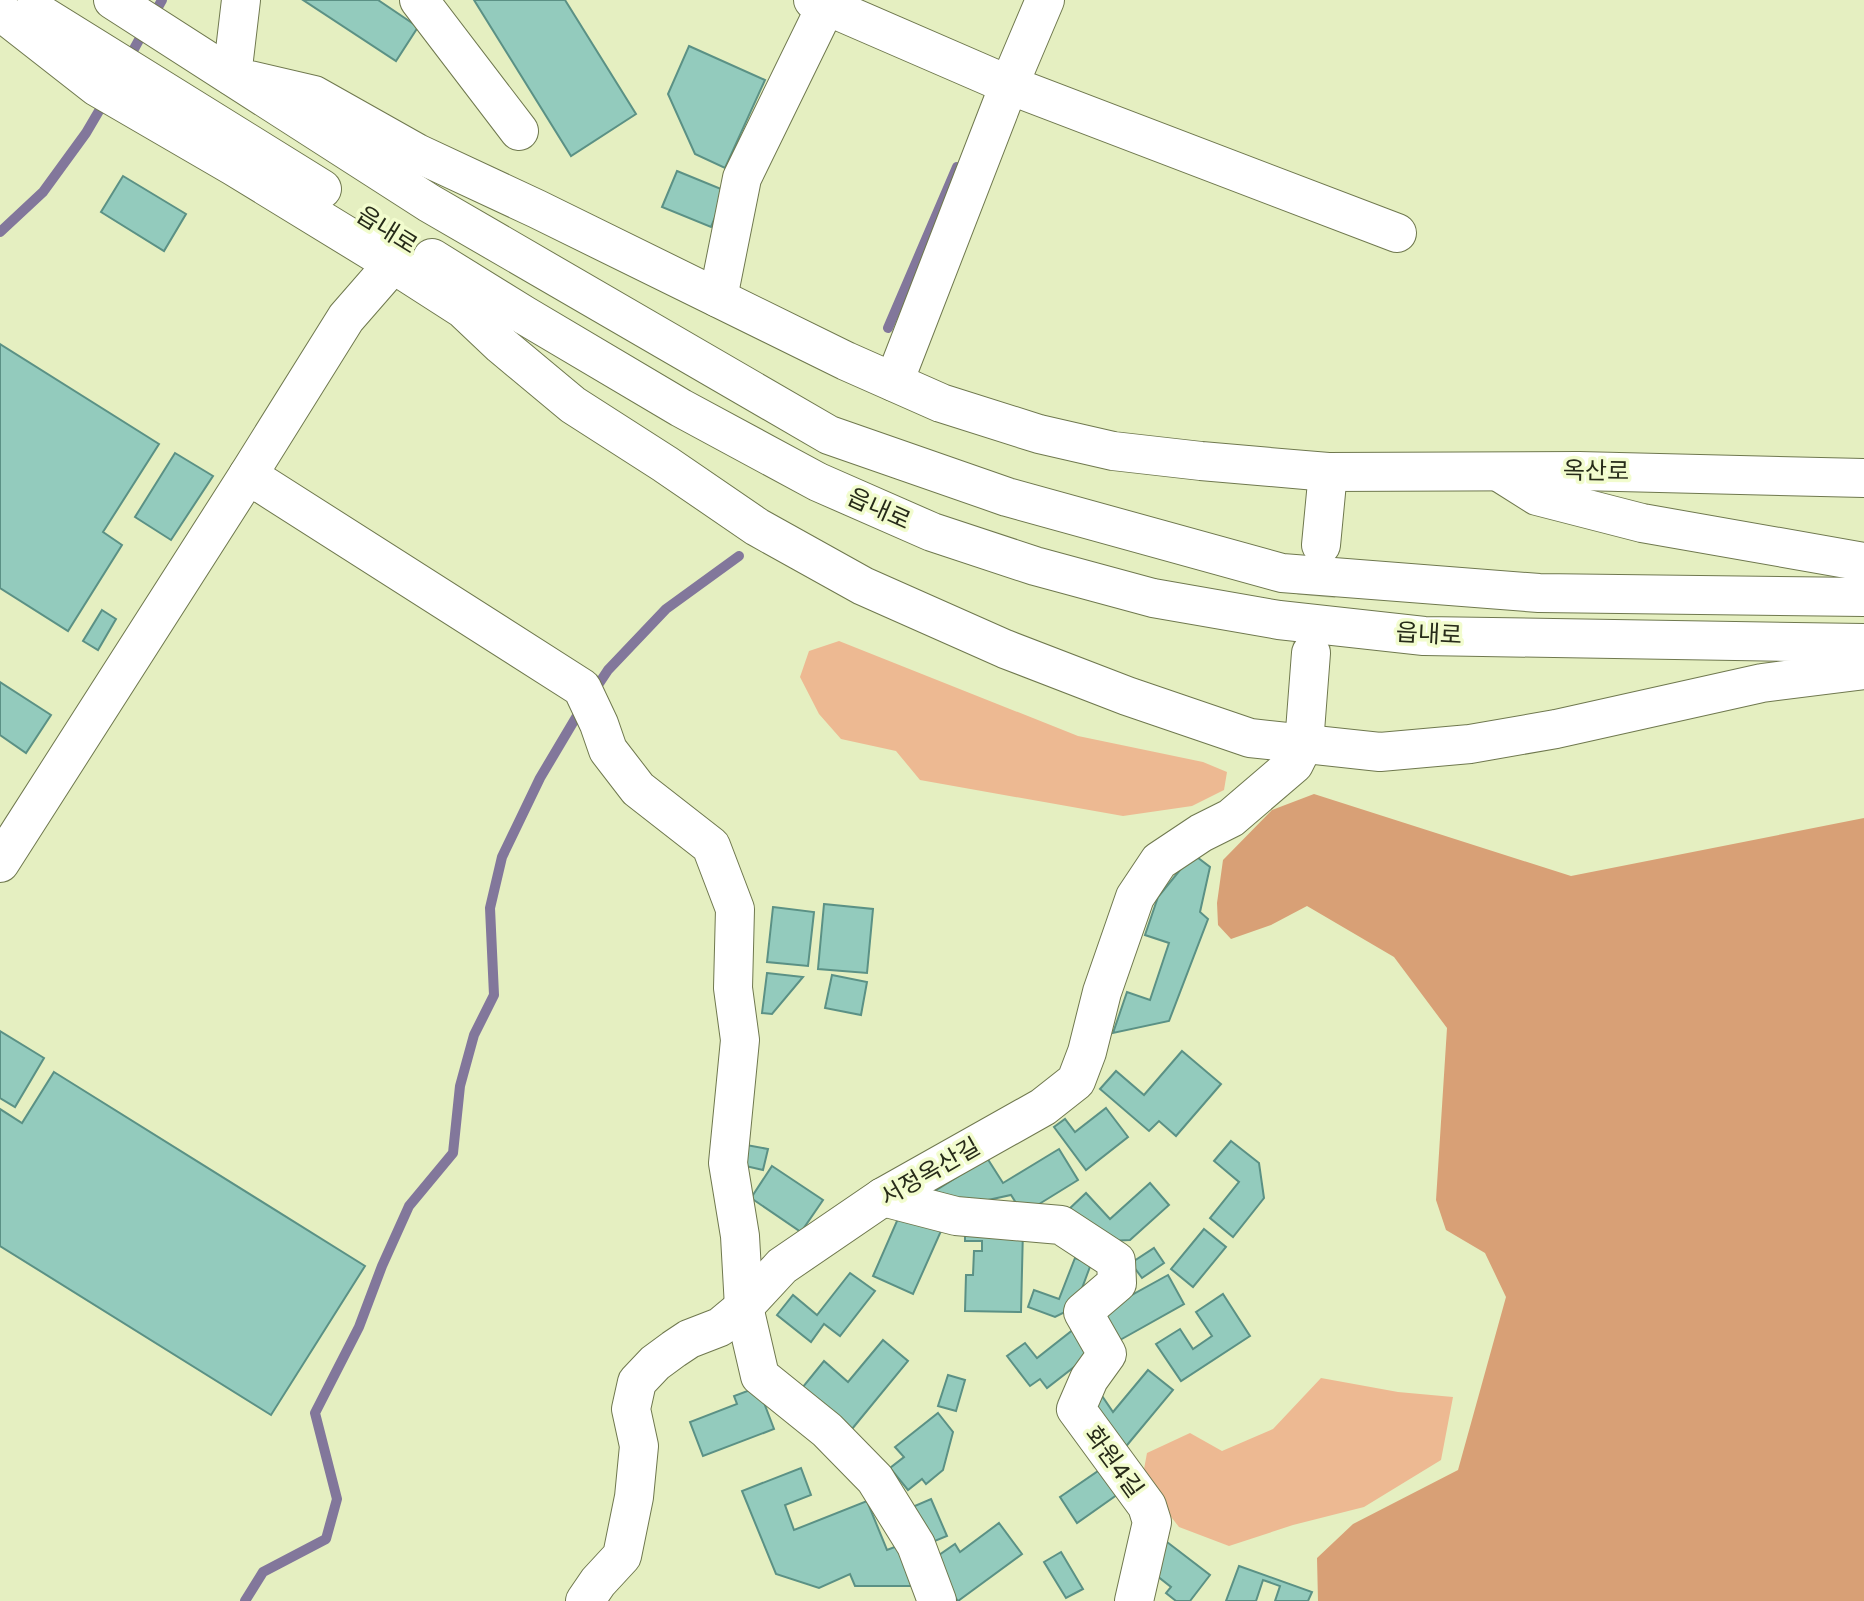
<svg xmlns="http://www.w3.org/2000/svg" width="1864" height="1601" viewBox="0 0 1864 1601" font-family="'Golos Text','Noto Sans KR',sans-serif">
<rect width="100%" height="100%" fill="#e5efc1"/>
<g fill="#edb992">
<polygon points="839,641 1078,736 1203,762 1227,772 1224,790 1192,806 1123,816 920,780 896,751 841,739 819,714 800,677 809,651"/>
<polygon points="1321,1378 1398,1392 1453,1397 1441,1460 1364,1507 1293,1525 1229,1546 1179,1527 1142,1480 1147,1453 1190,1433 1222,1451 1273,1429"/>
</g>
<polygon fill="#d8a076" points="1314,794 1571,876 1864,818 1864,1601 1318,1601 1317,1558 1353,1524 1458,1470 1506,1297 1485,1253 1446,1230 1436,1200 1447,1028 1394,957 1307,906 1271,925 1231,939 1218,925 1217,903 1223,860 1272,810"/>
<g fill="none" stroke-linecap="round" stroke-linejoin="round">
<g stroke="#82779b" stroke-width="10">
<polyline points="153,16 162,0"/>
<polyline points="129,58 145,29"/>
<polyline points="0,232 43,192 86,133 106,99"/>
<polyline points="888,328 957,167"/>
<polyline points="594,691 608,670 666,609 739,556"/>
<polyline points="245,1601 263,1572 326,1539 337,1499 315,1413 359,1327 382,1266 409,1206 453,1153 460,1086 474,1035 494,995 490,908 502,857 540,778 581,709"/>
</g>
</g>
<g fill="#93cbbd" stroke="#5b9185" stroke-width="2">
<polygon points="303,0 378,0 418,27 396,61"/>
<polygon points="474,0 565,0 636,114 571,156"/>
<polygon points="689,46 765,80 725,168 695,154 668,94"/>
<polygon points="677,171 726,191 711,227 662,207"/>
<polygon points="123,176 186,214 164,251 101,212"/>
<polygon points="0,344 159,444 103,532 122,545 68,631 0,588"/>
<polygon points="175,453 213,476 171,540 135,517"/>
<polygon points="102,610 116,619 98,650 83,641"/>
<polygon points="0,682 51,715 26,753 0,735"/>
<polygon points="1193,854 1210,867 1200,912 1208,919 1169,1021 1113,1033 1127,992 1150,1000 1169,943 1145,935 1158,897"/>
<polygon points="824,904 873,909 867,973 818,969"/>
<polygon points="773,907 814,912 808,966 767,962"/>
<polygon points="767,973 803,977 772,1014 762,1013"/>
<polygon points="832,975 867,982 861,1015 825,1008"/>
<polygon points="0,1031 44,1058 15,1107 0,1098"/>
<polygon points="1182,1051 1221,1084 1176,1136 1159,1121 1149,1131 1100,1089 1116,1071 1144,1095"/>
<polygon points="54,1072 365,1266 271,1415 0,1246 0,1109 22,1123"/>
<polygon points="1106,1108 1128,1137 1086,1170 1054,1127 1065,1119 1075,1132"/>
<polygon points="1231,1141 1259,1163 1264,1198 1233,1237 1210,1218 1239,1182 1214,1161"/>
<polygon points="741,1144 768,1149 763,1170 737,1164"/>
<polygon points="1059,1149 1078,1180 1023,1214 1011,1195 970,1204 935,1191 987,1158 1003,1183"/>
<polygon points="772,1166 823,1200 801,1232 751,1198"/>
<polygon points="1150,1183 1169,1205 1130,1240 1108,1241 1066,1212 1086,1193 1110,1219"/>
<polygon points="900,1214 941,1231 913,1294 873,1276"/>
<polygon points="965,1228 1023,1229 1021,1312 965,1311 966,1275 973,1275 974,1251 982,1251 982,1241 965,1241"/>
<polygon points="1204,1229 1226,1247 1193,1287 1171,1269"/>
<polygon points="1154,1248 1164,1263 1142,1278 1131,1263"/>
<polygon points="1075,1258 1091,1264 1075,1307 1055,1317 1028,1307 1034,1290 1059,1299"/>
<polygon points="850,1273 875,1291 840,1336 824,1324 811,1342 777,1315 793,1295 817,1315"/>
<polygon points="1168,1275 1184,1304 1120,1340 1103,1311"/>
<polygon points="1223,1294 1250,1336 1181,1381 1156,1344 1180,1329 1193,1349 1212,1336 1196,1312"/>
<polygon points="1074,1329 1092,1353 1047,1388 1040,1379 1030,1386 1007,1356 1025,1343 1037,1358"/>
<polygon points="883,1340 908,1361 852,1429 802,1388 824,1361 848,1382"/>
<polygon points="1148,1370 1173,1390 1123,1450 1089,1401 1100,1393 1113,1412"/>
<polygon points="948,1375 965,1380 956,1411 938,1406"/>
<polygon points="758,1387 774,1429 703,1456 690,1422 737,1404 734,1396"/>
<polygon points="938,1413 953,1432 943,1470 926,1484 922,1479 908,1490 890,1468 904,1457 895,1447"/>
<polygon points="1104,1467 1121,1492 1077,1523 1060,1497"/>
<polygon points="801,1468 811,1495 785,1505 794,1530 867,1501 887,1550 905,1543 922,1586 855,1586 850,1574 819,1588 776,1574 742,1491"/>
<polygon points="931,1499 947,1536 925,1545 910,1508"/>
<polygon points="999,1523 1022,1554 958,1601 929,1562 955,1544 960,1552"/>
<polygon points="1167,1542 1210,1575 1190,1601 1176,1601 1166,1593 1171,1587 1147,1568"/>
<polygon points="1061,1552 1083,1589 1066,1598 1044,1562"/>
<polygon points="1239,1566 1312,1592 1308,1601 1275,1601 1280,1586 1263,1580 1256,1601 1226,1601"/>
</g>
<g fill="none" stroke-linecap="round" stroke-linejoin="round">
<polyline stroke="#bfc89f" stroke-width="38" stroke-dasharray="38 19" stroke-linecap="butt" points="1311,653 1321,545"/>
<defs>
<g id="minor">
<polyline points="113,0 429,203 829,435 1007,497 1282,573 1539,593 1864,597"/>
<polyline points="241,0 232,76 314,95 417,153 537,209 846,361 941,403 1039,434 1113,451 1201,461 1328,472 1579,471 1864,478"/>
<polyline points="419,0 519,131"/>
<polyline points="813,0 1009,85 1397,233"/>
<polyline points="34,10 322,189"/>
<polyline points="0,11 97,87 233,166 393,264 463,309 501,345 573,405 665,464 757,527 863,586 1005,649 1127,696 1250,738 1380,752 1470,744 1556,729 1762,683 1864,670"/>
<polyline points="432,258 524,315 681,408 818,482 932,532 1035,566 1153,598 1279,620 1424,636 1864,643"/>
<polyline points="718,298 742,178 826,6"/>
<polyline points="894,382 1009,85 1045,0"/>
<polyline points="1499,472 1537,496 1642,523 1864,562"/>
<polyline points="248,475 582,688 599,724 608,750 638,789 711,846 735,909 733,988 740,1040 728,1163 740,1236 744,1307 760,1376 827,1430 875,1479 916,1545 937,1601"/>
<polyline points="1321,545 1328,472"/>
<polyline points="0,863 248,475 346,318 393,264"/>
<polyline points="883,1197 956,1216 1061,1225 1116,1261 1117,1283 1083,1312 1107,1354 1089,1379 1076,1409 1147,1506 1152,1522 1134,1601"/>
<polyline points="585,1601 598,1582 622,1556 634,1497 639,1446 631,1409 637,1382 655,1363 674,1349 689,1339 720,1327 744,1307 782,1266 883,1197 1043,1107 1076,1081 1087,1052 1102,992 1135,897 1159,861 1201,833 1231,818 1294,764 1304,744 1311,653"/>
</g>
</defs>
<use href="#minor" stroke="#6f784e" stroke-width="40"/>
<use href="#minor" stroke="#fff" stroke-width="38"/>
</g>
<g text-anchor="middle" stroke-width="7" stroke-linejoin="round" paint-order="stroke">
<g font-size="24" fill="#272b19" stroke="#f2fcce">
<text transform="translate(387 230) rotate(32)" y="8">읍내로</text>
<text transform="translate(1596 471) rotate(1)" y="8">옥산로</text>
<text transform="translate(879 509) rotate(24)" y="8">읍내로</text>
<text transform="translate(1429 634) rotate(3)" y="8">읍내로</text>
<text transform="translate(930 1172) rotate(-30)" y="8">서정옥산길</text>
<text transform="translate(1114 1462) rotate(54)" y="8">화원4길</text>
</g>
</g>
</svg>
